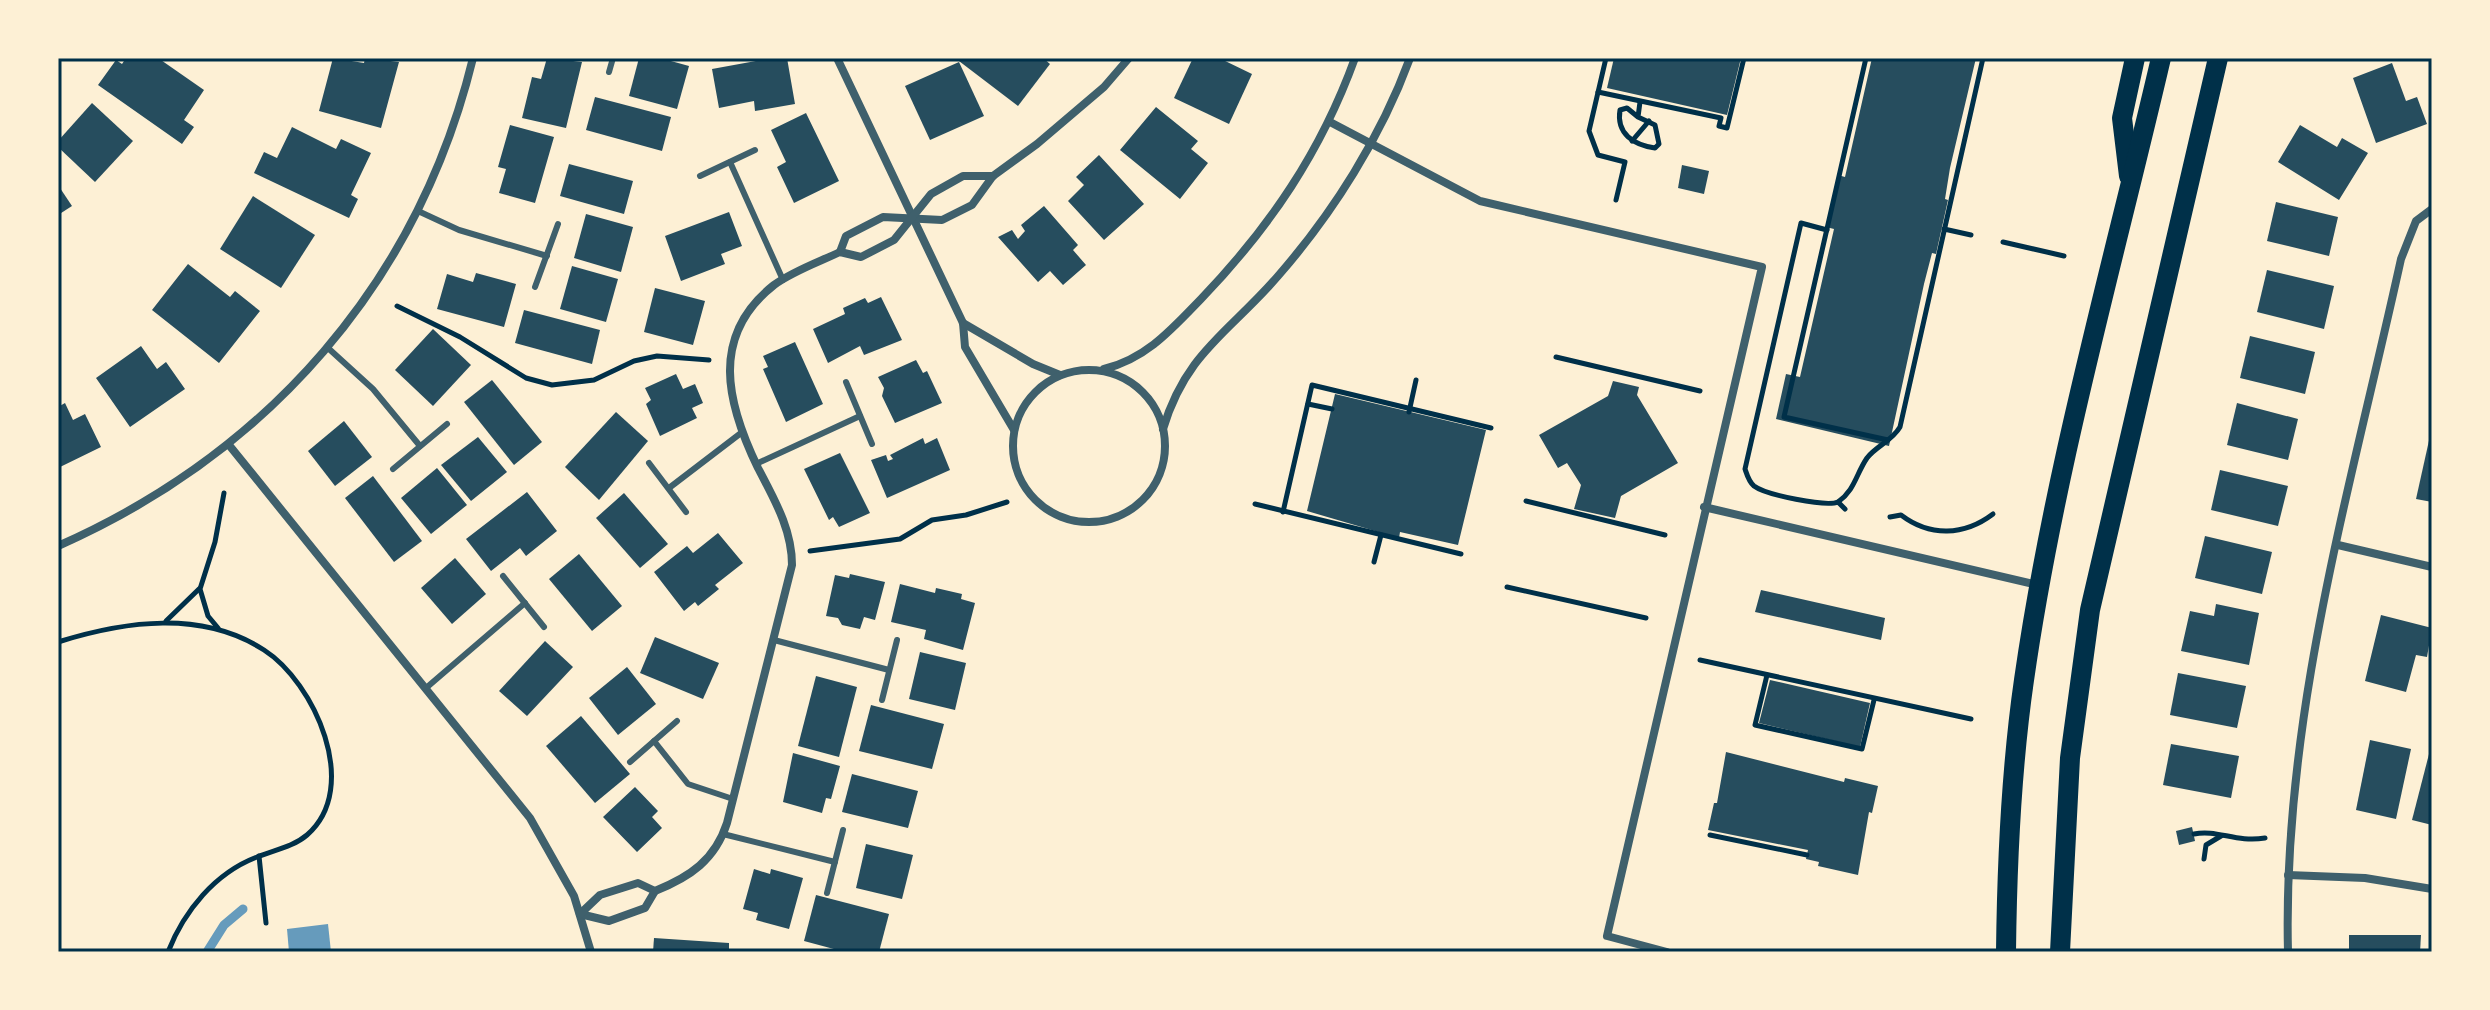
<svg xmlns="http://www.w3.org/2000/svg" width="2490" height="1010" viewBox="0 0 2490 1010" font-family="'Sofia Sans Condensed',sans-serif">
<rect width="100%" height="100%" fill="#fdf0d5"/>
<polygon fill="#669bbc" points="328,924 331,952 289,952 287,929"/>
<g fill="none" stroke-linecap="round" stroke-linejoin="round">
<polyline stroke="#669bbc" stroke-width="9" points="207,952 224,925 243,909"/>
</g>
<g fill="#264d5e">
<polygon points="126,58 158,58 204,90 184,120 194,127 182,144 98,85 116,60 122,64"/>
<polygon points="333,58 364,63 365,58 399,62 381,128 319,111"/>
<polygon points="547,58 582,62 566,128 522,118 532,77 541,79"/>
<polygon points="639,58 660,58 689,66 677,109 629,96"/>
<polygon points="773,58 787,58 795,104 755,111 754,101 719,108 712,69"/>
<polygon points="955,58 1043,58 1050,64 1018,106"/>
<polygon points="1193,58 1219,58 1252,74 1229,124 1174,98"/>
<polygon points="1741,58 1727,115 1607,88 1614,58"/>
<polygon points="1872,58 1976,58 1950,168 1945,199 1948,200 1936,254 1932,253 1924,284 1889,446 1776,419 1786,374 1800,377 1834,229 1826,227 1838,175 1845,177"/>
<polygon points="959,62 984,116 930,140 905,86"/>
<polygon points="2392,63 2406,101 2417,97 2427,124 2376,143 2353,78"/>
<polygon points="595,97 671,117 662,151 586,130"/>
<polygon points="92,103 133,141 95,182 58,147 58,141"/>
<polygon points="1156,107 1198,141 1191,149 1208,163 1180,199 1120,150"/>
<polygon points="806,113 839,181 794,203 777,167 786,162 771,130"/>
<polygon points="510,125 554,137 535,203 499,193 506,169 498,167"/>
<polygon points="2300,125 2337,147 2342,138 2368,153 2339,200 2278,162"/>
<polygon points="292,127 336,149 341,139 371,153 351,195 358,199 349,218 254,173 264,152 277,158"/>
<polygon points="1099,155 1144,204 1104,240 1068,201 1084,185 1076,177"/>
<polygon points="569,164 633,181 624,214 560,196"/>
<polygon points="1682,165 1709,171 1704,194 1678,188"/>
<polygon points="58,185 72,206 58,215"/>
<polygon points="253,196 315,235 281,288 220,249"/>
<polygon points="2276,202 2338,217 2329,256 2267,241"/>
<polygon points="1044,206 1078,245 1073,250 1086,265 1063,285 1050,271 1038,282 998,237 1012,230 1018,239 1025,231 1021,225"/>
<polygon points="729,212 742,246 721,254 725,264 681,281 665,236"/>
<polygon points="586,214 633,227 621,272 574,258"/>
<polygon points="188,264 230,297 235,291 260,311 219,363 152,310"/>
<polygon points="572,266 618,279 606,322 560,309"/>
<polygon points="2267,270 2334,286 2324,329 2257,312"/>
<polygon points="476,273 516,284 504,327 437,309 447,274 473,282"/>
<polygon points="655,288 705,301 693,345 644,332"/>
<polygon points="881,297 902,340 864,355 860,346 828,363 813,329 845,314 843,308 865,298 868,303"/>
<polygon points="524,310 600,330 592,364 515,343"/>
<polygon points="433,329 471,365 433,406 395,370"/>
<polygon points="2250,336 2315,352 2305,394 2240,378"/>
<polygon points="795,342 823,404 786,422 763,369 768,367 763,356"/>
<polygon points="141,346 157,369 166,362 185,389 130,427 96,378"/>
<polygon points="916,360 923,373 927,371 942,403 895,423 882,396 884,388 878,377"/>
<polygon points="676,374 683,389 695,384 703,403 692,408 697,418 660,436 646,404 651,400 645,388"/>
<polygon points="492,380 542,442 514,465 464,402"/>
<polygon points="1613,381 1639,387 1637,395 1678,463 1621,496 1615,518 1574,509 1581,485 1567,463 1558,468 1539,435 1608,396"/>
<polygon points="1335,394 1486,430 1458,545 1400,532 1399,538 1307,511"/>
<polygon points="65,403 73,420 85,414 101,447 58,468 58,407"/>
<polygon points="2237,403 2298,419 2288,460 2227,445"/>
<polygon points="616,412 648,441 599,500 565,467"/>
<polygon points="344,421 372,457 335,486 308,451"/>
<polygon points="2432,427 2432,502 2416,499"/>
<polygon points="478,437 507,472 471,501 441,465"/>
<polygon points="923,438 925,444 937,438 950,470 887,498 871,460 886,455 888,461 893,459 890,455"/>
<polygon points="840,453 870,513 839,527 833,517 829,520 804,469"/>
<polygon points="437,468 467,505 431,534 401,498"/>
<polygon points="2220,470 2288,486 2278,526 2211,510"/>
<polygon points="373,476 422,541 394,562 345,498"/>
<polygon points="527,492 557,531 526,556 520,548 491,571 466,539"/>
<polygon points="624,493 668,544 640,568 596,518"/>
<polygon points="718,533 743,563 715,585 719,589 698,606 695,602 684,611 654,572 687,546 693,553"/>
<polygon points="2205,536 2272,552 2262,594 2195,578"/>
<polygon points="579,554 622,606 592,631 549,579"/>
<polygon points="455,558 486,594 452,624 421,588"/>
<polygon points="850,574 885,582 875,620 864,617 860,629 842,625 838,618 826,616 835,575 849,578"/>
<polygon points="900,584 935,593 936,588 962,594 961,599 975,603 963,650 924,639 926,630 891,622"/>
<polygon points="1761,590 1885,618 1881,640 1755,612"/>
<polygon points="2216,604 2259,613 2249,665 2181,651 2190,611 2214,616"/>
<polygon points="2381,615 2432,628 2427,657 2416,655 2406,692 2365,681"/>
<polygon points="655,637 719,663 703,699 640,673"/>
<polygon points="545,641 573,667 527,716 499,691"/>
<polygon points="920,652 966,663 955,710 909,699"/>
<polygon points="627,667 656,704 618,735 589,698"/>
<polygon points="2178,673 2246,686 2237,728 2170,715"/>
<polygon points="816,676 857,687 839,757 798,746"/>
<polygon points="1770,680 1870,703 1860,747 1759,723"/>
<polygon points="871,705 944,724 932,769 859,751"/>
<polygon points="581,716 630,774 595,803 546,746"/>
<polygon points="2370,740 2411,749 2396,819 2356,810"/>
<polygon points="2171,744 2239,756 2231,798 2163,785"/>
<polygon points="1726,752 1844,782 1845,778 1878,786 1872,813 1869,812 1858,875 1818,866 1819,862 1806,859 1808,850 1708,830 1714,803 1717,803"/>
<polygon points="793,753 840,766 831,799 826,798 822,813 783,802"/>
<polygon points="2429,754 2432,755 2432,825 2412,820"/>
<polygon points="852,774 918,791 908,828 842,812"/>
<polygon points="635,787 658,811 652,817 662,828 637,852 603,817"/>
<polygon points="2192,827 2195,841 2179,845 2176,831"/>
<polygon points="866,844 913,855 902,899 856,888"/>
<polygon points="754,869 770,874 771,869 803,878 789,929 756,920 758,913 743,909"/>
<polygon points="816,895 889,914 879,952 845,952 804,941"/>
<polygon points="2349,935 2421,935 2420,952 2349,952"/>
<polygon points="654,938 729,943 729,952 653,952"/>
</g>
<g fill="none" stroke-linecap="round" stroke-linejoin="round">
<g stroke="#003049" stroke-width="5">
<polyline points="1606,58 1589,131 1598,155 1625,162 1616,200"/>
<polyline points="1866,58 1784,417 1888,440"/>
<polyline points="1598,92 1721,118 1719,126 1727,128 1744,58"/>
<path d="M1638 117 1655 125 1659 144 1655 148C1634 145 1616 134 1620 110L1627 108 1638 117 1640 102"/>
<polyline points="1632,141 1649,121"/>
<polyline points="1944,229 1971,235"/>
<path d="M1827 230 1801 223 1745 469C1747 475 1749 482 1754 486 1766 495 1826 507 1838 502L1845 509"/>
<polyline points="2003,242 2064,256"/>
<polyline points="397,306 460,337 526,378 552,385 594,380 634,361 657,356 709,360"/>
<polyline points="1556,357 1700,391"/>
<polyline points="1308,404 1332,409"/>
<polyline points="1409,412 1416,380"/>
<polyline points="1526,501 1665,535"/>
<path d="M1838 502C1855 490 1856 474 1867 458 1876 446 1892 441 1900 427L1983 58"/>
<polyline points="1255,504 1461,554"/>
<polyline points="1283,512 1312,385 1491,428"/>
<path d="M1890 517 1901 515C1930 537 1964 536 1993 514"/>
<polyline points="810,551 900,539 932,520 966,515 1007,502"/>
<polyline points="1374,562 1381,535"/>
<polyline points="1507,587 1646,618"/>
<polyline points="166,621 199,589"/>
<polyline points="218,628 208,616 200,589 215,542 224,493"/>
<path d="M58 642C125 621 202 610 264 650 314 682 362 787 307 835 293 847 274 850 257 857 215 873 184 911 168 952"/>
<polyline points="1700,660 1971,719"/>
<polyline points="1767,675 1755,725 1862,749 1874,700"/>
<path d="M2194 834C2217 829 2236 843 2265 838"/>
<polyline points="1710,835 1807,855"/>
<polyline points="259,856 266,923"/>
<polyline points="2204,859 2206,845 2221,836"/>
</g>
<g stroke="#3f606c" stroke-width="6">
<polyline points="609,72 613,58"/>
<polyline points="730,162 783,280"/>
<polyline points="700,176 755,150"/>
<polyline points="418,211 459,230 547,256"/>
<polyline points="535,287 558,224"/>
<polyline points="328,348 373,389 420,446"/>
<polyline points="846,382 872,444"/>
<polyline points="649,463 686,512"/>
<polyline points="756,464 860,416"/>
<polyline points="393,469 447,424"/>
<polyline points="669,488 741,433"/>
<polyline points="503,576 544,627"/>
<polyline points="774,640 889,670"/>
<polyline points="426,688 525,603"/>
<polyline points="882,700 897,640"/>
<polyline points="654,741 688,784 733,799"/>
<polyline points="630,762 677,721"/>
<polyline points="723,834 835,862"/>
<polyline points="827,893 843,830"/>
</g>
<g stroke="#3f606c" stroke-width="8">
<polyline points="837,58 963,323 965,347 1014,430"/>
<polyline points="1330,122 1480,201 1762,267 1607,936 1667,952"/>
<polyline points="840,252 846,236 883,217 942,220 972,205 993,176 1037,144 1104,87 1129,58"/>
<polyline points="963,323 1033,364 1060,375"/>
<path d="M1104 369C1146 359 1172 329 1201 299 1270 227 1321 152 1355 58"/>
<circle cx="1089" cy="446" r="76"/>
<path d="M1163 429C1186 352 1230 332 1278 276 1333 213 1381 137 1410 58"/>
<polyline points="229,445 530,818 574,896 591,952"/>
<polyline points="1704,507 2038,585"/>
<polyline points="2338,545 2432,567"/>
<path d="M58 546C268 453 418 283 473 58"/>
<polyline points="2288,875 2365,878 2432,889"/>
<path d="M580 914 609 921 645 908 655 891C690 877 715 860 727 823L792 565C792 529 774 499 758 468 727 404 709 336 774 285 793 271 819 262 840 252L861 257 894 240 931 194 963 176H993"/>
<polyline points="580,914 600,895 638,883 655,891"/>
<path d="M2288 952C2282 717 2351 487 2401 259L2416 221 2432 209"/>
</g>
<g stroke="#003049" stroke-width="20">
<polyline points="2129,176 2122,118 2135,58"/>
<path d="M2006 952C2007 861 2011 770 2024 680 2054 470 2113 264 2161 58"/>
<polyline points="2060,952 2070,758 2090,610 2218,58"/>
</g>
</g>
<rect width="2490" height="1010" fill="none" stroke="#fdf0d5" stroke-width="120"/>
<rect x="60" y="60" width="2370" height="890" fill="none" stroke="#003049" stroke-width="3"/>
</svg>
